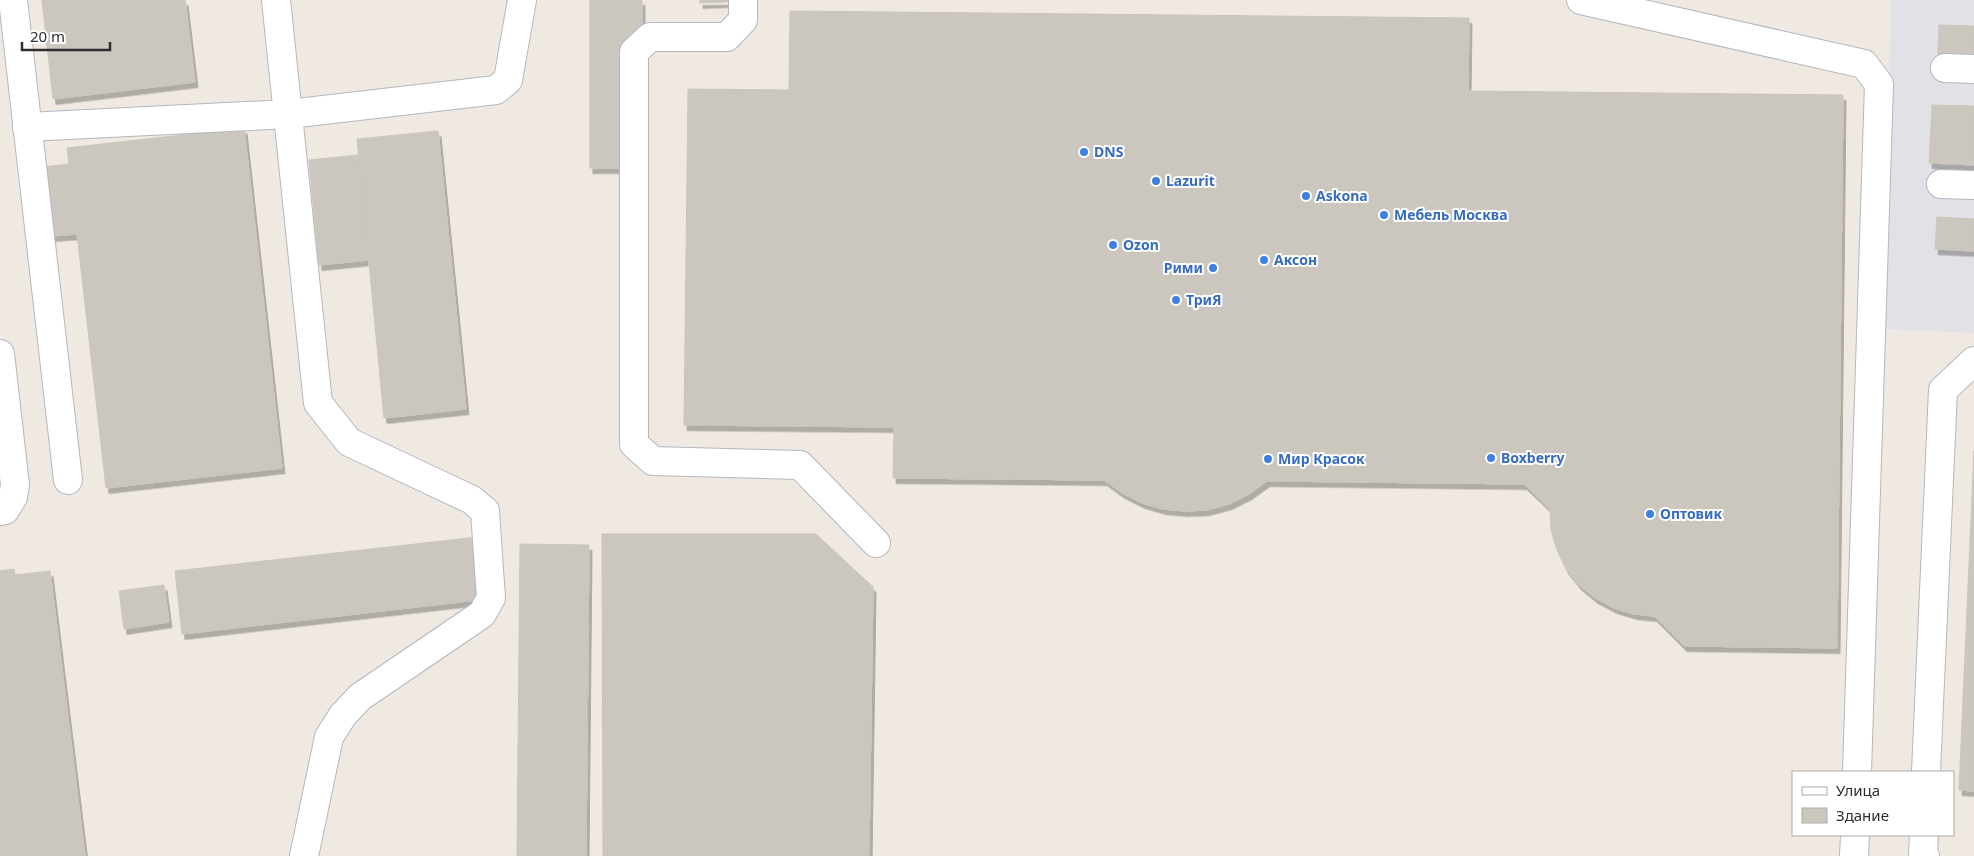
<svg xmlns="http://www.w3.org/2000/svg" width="1974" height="856" viewBox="0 0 1974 856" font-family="'Noto Sans',sans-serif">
<defs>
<filter id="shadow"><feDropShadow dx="3" dy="5.5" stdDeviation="0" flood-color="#0004"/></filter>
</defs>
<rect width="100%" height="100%" fill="#efe9e1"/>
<polygon fill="#e3e1e8" points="1891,0 1974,0 1974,333 1883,329"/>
<g fill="#cbc7bf" stroke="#cbc5ba" filter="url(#shadow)">
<polygon points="42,0 185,0 195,82 53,99"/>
<rect x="590" y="0" width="52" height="168"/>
<polygon points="700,0 748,0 748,1 700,3"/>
<polygon points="790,11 1469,18 1468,91 1843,95 1837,648 1684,646 1654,616 1634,614 1614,608 1595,598 1579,585 1566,569 1557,550 1551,530 1550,509 1524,484 1267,481 1249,494 1229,504 1207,510 1185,511 1163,509 1142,503 1122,493 1104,480 893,478 894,427 684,425 688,89 789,90"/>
<polygon points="1939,25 1974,26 1974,56 1938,55"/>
<polygon points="1932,105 1974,106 1974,165 1929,163"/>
<polygon points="244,128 282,468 106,488 77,234 52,236 44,167 69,164 67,148"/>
<polygon points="438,131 466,409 384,418 357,139"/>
<polygon points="358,155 369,260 319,265 309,160"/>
<polygon points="1937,217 1974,219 1974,251 1935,249"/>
<polygon points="1974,451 1974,791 1959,790"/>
<polygon points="602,534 816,534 873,587 869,856 603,856"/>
<polygon points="478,537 486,599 182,634 175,571"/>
<polygon points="520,544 589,545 586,856 517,856"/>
<polygon points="14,569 15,575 50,571 85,856 0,856 0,571"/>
<polygon points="164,585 169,622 124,629 119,591"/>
</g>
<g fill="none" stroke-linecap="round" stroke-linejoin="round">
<defs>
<g id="minor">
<polyline points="13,0 68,480"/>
<polyline points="276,0 318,403 349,442 472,500 485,511 491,598 482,614 360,697 343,715 329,737 304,856"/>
<polyline points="743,0 743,20 727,37 650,37 634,52 634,444 653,461 800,465 876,543"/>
<polyline points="1581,0 1864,64 1879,84 1857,772"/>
<polyline points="1945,68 1974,69"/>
<polyline points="27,127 289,114 496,90 508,80 522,0"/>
<polyline points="1941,184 1974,185"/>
<polyline points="0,354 15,485 13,497 5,510 0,511"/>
<polyline points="1926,772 1943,390 1974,361"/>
<polyline points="1924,835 1923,854 1925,856"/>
<polyline points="1854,856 1855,835"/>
</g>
</defs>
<use href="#minor" stroke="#b4b7c1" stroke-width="30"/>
<use href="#minor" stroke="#fff" stroke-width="28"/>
</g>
<g fill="#3f7fe0" stroke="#fff" stroke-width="2">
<circle cx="1084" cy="152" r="5"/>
<circle cx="1156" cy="181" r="5"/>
<circle cx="1306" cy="196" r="5"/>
<circle cx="1384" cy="215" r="5"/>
<circle cx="1113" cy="245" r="5"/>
<circle cx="1264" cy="260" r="5"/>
<circle cx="1213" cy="268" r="5"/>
<circle cx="1176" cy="300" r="5"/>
<circle cx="1491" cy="458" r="5"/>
<circle cx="1268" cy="459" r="5"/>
<circle cx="1650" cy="514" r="5"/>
</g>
<g text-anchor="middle" stroke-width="4" stroke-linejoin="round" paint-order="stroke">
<g font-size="14" font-weight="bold" fill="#366cbe" stroke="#fff" text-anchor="start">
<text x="1094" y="157">DNS</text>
<text x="1166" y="186">Lazurit</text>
<text x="1316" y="201">Askona</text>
<text x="1394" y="220">Мебель Москва</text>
<text x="1123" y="250">Ozon</text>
<text x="1274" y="265">Аксон</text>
<text x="1203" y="273" text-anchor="end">Рими</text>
<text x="1186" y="305">ТриЯ</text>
<text x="1501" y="463">Boxberry</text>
<text x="1278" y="464">Мир Красок</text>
<text x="1660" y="519">Оптовик</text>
</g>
</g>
<rect x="1792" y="771" width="162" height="65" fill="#ffffff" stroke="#ababab"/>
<rect x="1802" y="787" width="25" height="8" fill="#ffffff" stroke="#ababab"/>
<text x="1836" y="796" font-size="15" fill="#2e2e2e">Улица</text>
<rect x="1802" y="808" width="25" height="15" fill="#cbc7bf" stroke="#ababab"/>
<text x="1836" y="821" font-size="15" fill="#2e2e2e">Здание</text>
<path d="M22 42v8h88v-8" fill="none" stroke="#2e2e2e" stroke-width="2.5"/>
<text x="30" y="42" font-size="15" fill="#2e2e2e" stroke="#ffffff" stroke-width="4" paint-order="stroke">20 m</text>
</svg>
